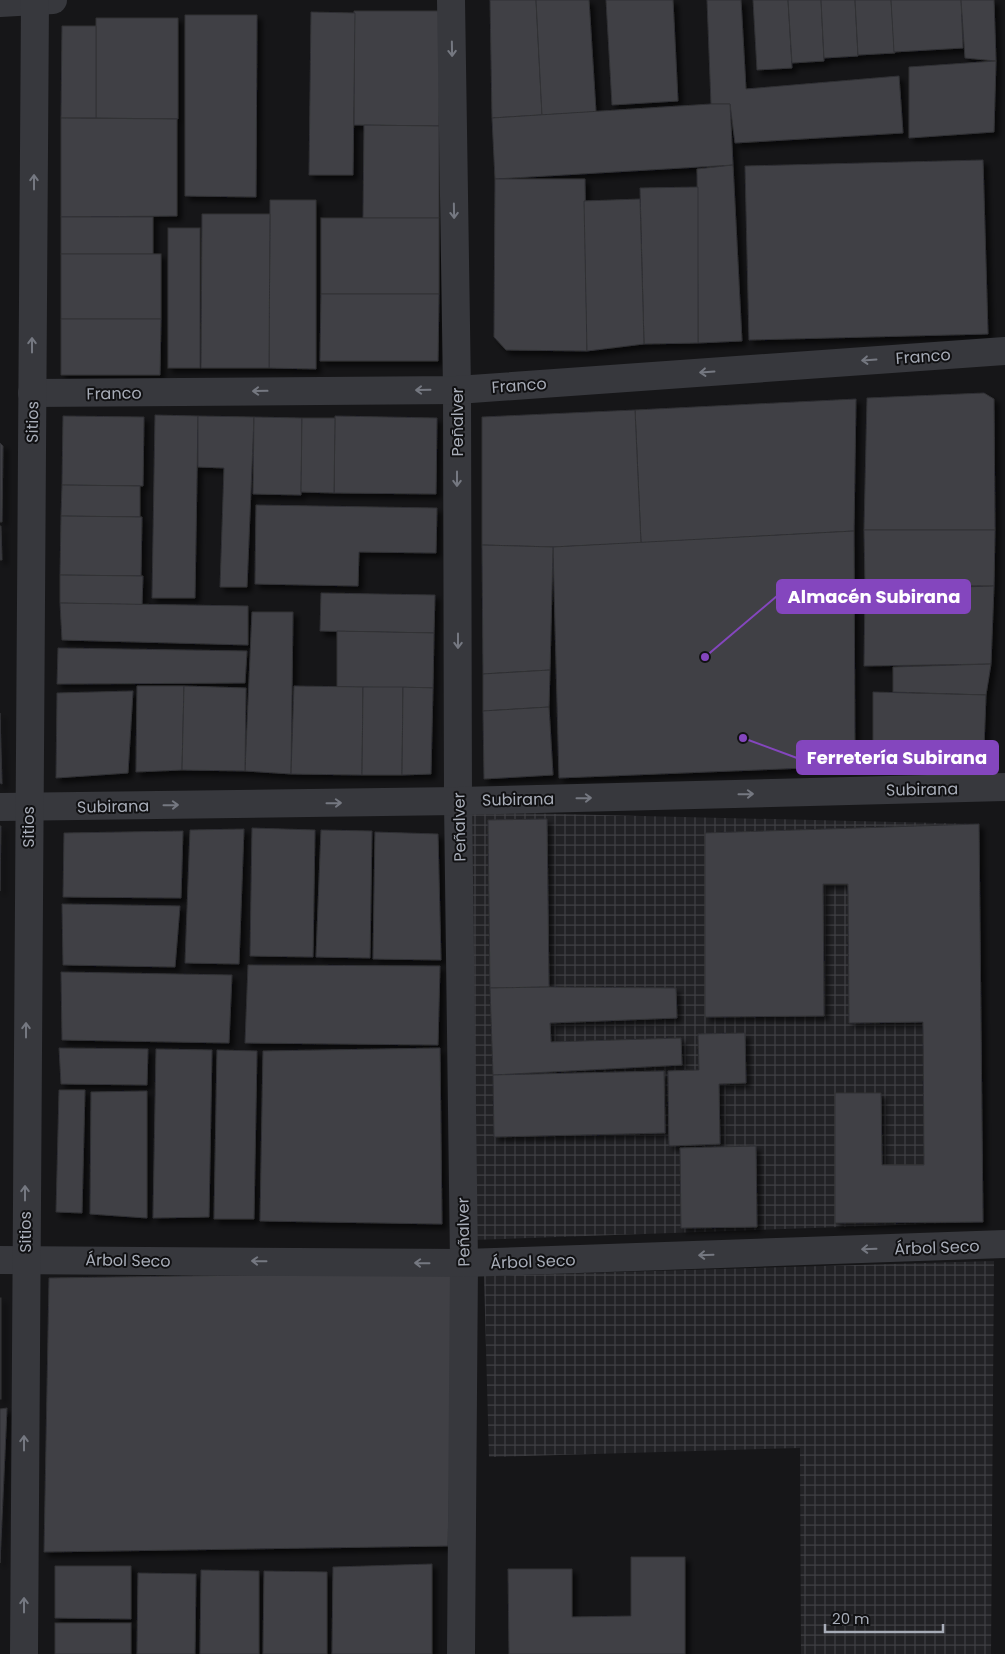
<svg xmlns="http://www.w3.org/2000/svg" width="1005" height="1654" viewBox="0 0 1005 1654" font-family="Poppins,sans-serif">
<defs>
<pattern id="industrial-grid" width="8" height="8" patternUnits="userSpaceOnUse" patternTransform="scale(1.25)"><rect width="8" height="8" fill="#222225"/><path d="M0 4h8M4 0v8" fill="none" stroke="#3f3f43"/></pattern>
<filter id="shadow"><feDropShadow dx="4.5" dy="4.5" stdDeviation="2.5" flood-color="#0009"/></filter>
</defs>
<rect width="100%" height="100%" fill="#161618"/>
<g fill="url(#industrial-grid)">
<polygon points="472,812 979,824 983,1222 473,1240"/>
<polygon points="994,1261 991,1654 801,1654 800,1448 489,1457 484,1276"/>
</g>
<g fill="#404145" stroke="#303034" filter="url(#shadow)">
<polygon points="490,0 536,0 542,115 492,118"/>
<polygon points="536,0 589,0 596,112 542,115"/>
<polygon points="606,0 673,0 678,101 612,105"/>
<polygon points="707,0 741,0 746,89 899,76 903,133 735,143 730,104 711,104"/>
<polygon points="753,0 788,0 792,68 757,70"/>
<polygon points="788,0 821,0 824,61 792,63"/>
<polygon points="821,0 855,0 858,56 824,58"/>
<polygon points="855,0 891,0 895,53 858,55"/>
<polygon points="891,0 961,0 963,48 894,52"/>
<polygon points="961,0 994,0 996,61 965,58"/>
<polygon points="354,11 440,11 439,126 354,125"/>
<polygon points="311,12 355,13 353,175 309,175"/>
<polygon points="185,15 257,15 256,197 185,196"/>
<polygon points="96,18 178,18 178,119 96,118"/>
<polygon points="62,26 96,26 96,118 61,118"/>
<polygon points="996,61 994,132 909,138 909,67"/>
<polygon points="711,104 730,104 733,165 495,179 492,118"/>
<polygon points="61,118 177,119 177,216 61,217"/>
<polygon points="364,125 439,126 439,218 363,218"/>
<polygon points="983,160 988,334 749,340 745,166"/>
<polygon points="733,165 742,341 698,343 697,169"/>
<polygon points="495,179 585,179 587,351 506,350 494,337"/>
<polygon points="698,187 698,343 644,344 640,188"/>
<polygon points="640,199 644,344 587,351 584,201"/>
<polygon points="270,200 316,200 316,369 269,368"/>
<polygon points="202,214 270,214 269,368 201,368"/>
<rect x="61" y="217" width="92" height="37"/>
<rect x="321" y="218" width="118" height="76"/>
<rect x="168" y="228" width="32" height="140"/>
<rect x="61" y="254" width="100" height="65"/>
<polygon points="321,294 439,294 438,361 320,361"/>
<polygon points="61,319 161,319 160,375 61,375"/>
<polygon points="984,393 994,399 995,530 864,530 867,398"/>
<polygon points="856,399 854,531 641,543 635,410"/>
<polygon points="635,410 641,543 553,547 482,545 482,417"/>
<polygon points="155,415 198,416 195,598 152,598"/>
<polygon points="63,416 144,417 143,486 62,485"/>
<polygon points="198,416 254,417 247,587 220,587 224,468 198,467"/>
<polygon points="335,416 437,418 436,494 334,493"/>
<polygon points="254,417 302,418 301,495 253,494"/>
<polygon points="302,418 335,418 334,493 301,492"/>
<polygon points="0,443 3,446 2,522 0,522"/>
<polygon points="62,485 140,486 140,517 61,516"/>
<polygon points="256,505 437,508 436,553 359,552 358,586 255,584"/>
<polygon points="61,516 142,517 141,576 60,575"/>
<polygon points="0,526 1,526 2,560 0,560"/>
<polygon points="864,530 995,530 994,586 865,585"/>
<polygon points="854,531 855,766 559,778 553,547"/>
<polygon points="482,545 553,547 550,670 483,674"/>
<polygon points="60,575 143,576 142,605 60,603"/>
<polygon points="994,586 991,664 864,666 865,590"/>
<polygon points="321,593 435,595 434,633 320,631"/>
<polygon points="60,603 248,606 248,645 62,640"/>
<polygon points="252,612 293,612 291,774 245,771"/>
<polygon points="337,631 434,633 433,688 337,687"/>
<polygon points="58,648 247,651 245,683 57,684"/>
<polygon points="991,664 986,695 893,692 893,667"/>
<polygon points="550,670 549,707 483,711 483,674"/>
<polygon points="137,686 184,686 182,770 136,772"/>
<polygon points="184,686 246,688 245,771 182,770"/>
<polygon points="294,686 363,687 362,775 291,774"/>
<polygon points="363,687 403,687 402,775 362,775"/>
<polygon points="403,687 433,688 431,774 402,775"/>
<polygon points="133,691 128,773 56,778 57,693"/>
<polygon points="873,692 986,695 984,748 972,760 873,761"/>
<polygon points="549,707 553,775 484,779 483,711"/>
<polygon points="0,713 2,784 0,783"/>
<polygon points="547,819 549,987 490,988 488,820"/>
<polygon points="979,824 983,1222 835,1223 835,1093 881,1093 882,1165 924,1165 923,1022 849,1023 848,884 823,884 824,1016 705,1017 705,833"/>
<polygon points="0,826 1,826 0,891"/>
<polygon points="252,828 315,830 313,957 250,956"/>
<polygon points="244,829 239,964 185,963 190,830"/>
<polygon points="321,830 372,831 370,958 316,957"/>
<polygon points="183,831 181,898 63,897 64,833"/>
<polygon points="375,832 438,834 441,960 373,959"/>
<polygon points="62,904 180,906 175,967 63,965"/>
<polygon points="248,965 440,966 438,1045 245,1043"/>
<polygon points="61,972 232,975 229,1043 62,1040"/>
<polygon points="549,987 676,988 677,1018 550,1023 551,1042 681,1038 682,1065 493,1075 490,988"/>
<polygon points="745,1033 746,1083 719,1084 720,1144 669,1146 668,1071 699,1070 698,1034"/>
<polygon points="59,1048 148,1049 147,1085 61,1084"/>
<polygon points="440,1048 442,1224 260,1221 263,1051"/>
<polygon points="156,1049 212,1050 209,1217 153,1218"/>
<polygon points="217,1050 257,1051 254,1219 214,1219"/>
<polygon points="664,1071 665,1133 494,1137 493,1075"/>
<polygon points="59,1090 85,1090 82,1213 56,1212"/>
<polygon points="147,1091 147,1218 90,1214 91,1092"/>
<polygon points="756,1146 757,1227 681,1228 680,1148"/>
<polygon points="455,1272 448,1546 44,1552 49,1278"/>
<rect x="0" y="1298" width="1" height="101"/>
<polygon points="7,1408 0,1563 0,1409"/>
<polygon points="631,1557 685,1557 685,1654 509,1654 508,1569 572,1569 572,1617 631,1616"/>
<polygon points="432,1564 432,1654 332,1654 333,1567"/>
<polygon points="55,1566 131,1566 131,1619 55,1618"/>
<polygon points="201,1570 259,1571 259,1654 200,1654"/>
<polygon points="264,1571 327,1572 327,1654 263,1654"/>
<polygon points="138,1573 196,1574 195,1654 137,1654"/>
<rect x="55" y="1623" width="76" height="31"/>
</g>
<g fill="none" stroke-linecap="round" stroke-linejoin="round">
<g stroke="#37383d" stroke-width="28">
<polyline points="451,0 457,390 458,801 464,1263 461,1654"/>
<polyline points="0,3 53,0"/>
<polyline points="32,393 457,390 1005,351"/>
<polyline points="0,807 458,801 1005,787"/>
<polyline points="0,1260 464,1263 1005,1244"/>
<polyline points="24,1654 35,0"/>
</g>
</g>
<defs><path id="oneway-shaft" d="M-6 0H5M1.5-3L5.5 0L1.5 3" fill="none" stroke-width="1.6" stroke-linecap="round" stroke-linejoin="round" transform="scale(1.25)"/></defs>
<g stroke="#757881">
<use href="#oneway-shaft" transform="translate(452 49) rotate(89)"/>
<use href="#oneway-shaft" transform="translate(34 182) rotate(-90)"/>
<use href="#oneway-shaft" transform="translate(454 211) rotate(89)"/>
<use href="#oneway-shaft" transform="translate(32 345) rotate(-90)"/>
<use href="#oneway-shaft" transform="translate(869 360) rotate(176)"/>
<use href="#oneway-shaft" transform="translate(707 372) rotate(176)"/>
<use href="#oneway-shaft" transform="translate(423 390) rotate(179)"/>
<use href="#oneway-shaft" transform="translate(260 391) rotate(179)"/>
<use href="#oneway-shaft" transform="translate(457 479) rotate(90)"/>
<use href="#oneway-shaft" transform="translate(458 641) rotate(90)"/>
<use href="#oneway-shaft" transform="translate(746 794) rotate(-1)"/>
<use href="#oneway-shaft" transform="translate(584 798) rotate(-1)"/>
<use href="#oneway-shaft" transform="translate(334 803) rotate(-1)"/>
<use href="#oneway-shaft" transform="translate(171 805) rotate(-1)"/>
<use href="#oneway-shaft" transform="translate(26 1030) rotate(-90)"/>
<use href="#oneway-shaft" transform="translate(25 1193) rotate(-90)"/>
<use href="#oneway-shaft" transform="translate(869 1249) rotate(178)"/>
<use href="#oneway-shaft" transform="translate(706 1255) rotate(178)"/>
<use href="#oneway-shaft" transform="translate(259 1261) rotate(-179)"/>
<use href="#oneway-shaft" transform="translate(422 1263) rotate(-179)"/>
<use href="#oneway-shaft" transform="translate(24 1443) rotate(-90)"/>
<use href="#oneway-shaft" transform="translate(24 1605) rotate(-90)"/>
</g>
<g text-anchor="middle" stroke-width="4" stroke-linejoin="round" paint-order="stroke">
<g font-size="16" fill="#a8adb8" stroke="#111113">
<text transform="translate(923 356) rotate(-4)" y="6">Franco</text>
<text transform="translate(519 385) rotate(-4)" y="6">Franco</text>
<text transform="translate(114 393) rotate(-1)" y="6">Franco</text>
<text transform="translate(32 422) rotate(-89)" y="6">Sitios</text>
<text transform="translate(457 422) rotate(-90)" y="6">Peñalver</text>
<text transform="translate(922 789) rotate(-1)" y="6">Subirana</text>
<text transform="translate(518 799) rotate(-1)" y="6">Subirana</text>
<text transform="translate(113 806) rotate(-1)" y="6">Subirana</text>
<text transform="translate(28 827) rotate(-90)" y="6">Sitios</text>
<text transform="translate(459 827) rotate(-91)" y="6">Peñalver</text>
<text transform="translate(25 1232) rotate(-90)" y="6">Sitios</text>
<text transform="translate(463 1232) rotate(-91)" y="6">Peñalver</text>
<text transform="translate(937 1247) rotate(-2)" y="6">Árbol Seco</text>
<text transform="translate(128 1260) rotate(1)" y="6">Árbol Seco</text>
<text transform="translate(533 1261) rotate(-2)" y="6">Árbol Seco</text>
</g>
</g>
<path fill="none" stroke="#8446be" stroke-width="2" d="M705 657L777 596M743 738L797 758"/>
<g fill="#8446be" stroke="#111113" stroke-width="2">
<circle cx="705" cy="657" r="5"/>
<circle cx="743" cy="738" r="5"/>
</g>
<g fill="#8446be" stroke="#8446be" stroke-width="2">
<rect x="777" y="580" width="193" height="33" rx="5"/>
<rect x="797" y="741" width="201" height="33" rx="5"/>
</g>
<g font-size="18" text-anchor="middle" font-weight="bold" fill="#fff">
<text x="874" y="603">Almacén Subirana</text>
<text x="897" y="764">Ferretería Subirana</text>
</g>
<path d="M825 1624v8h118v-8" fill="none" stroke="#a8adb8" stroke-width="2.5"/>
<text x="832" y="1624" font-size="15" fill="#a8adb8" stroke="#111113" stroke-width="4" paint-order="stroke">20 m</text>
</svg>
